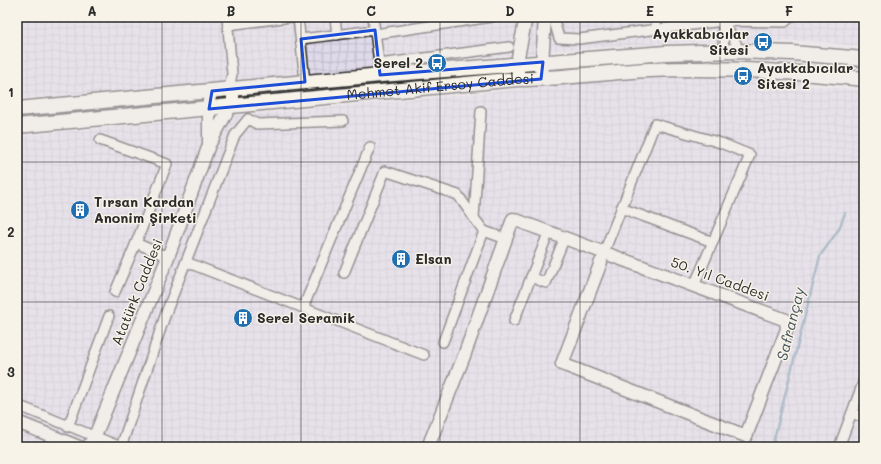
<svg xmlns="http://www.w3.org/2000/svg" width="881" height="464" viewBox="0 0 881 464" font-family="Mali,sans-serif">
<defs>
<pattern id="industrial-grid" width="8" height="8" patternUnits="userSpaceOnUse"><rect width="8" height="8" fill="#dfdaea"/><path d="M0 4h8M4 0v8" fill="none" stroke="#c0bbc9"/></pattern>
</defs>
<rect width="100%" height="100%" fill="#ece8e9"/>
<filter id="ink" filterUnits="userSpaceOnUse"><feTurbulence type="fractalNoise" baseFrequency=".025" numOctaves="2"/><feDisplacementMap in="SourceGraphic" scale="8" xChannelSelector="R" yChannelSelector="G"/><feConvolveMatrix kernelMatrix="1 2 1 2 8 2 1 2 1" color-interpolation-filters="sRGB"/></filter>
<g filter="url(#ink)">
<g fill="url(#industrial-grid)">
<polygon points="17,17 864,17 864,47 814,41 687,42 563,50 143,89 17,99"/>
<polygon points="673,75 801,80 801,85 864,90 864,447 17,447 17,136"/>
</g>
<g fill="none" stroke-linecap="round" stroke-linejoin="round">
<polyline stroke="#668ba1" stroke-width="2.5" points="772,447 820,256 839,229 845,213"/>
<defs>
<g id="street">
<polyline points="227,17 232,74 229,89"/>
<polyline points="298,17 305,82"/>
<polyline points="335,17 337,35"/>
<polyline points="373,17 380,70"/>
<polyline points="553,17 559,38 579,39 723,21 785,22 791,17"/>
<polyline points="655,17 657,29"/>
<polyline points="722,17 724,51"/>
<polyline points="724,23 736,43 737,51"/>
<polyline points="228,25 291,17"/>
<polyline points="375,34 492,17"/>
<polyline points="301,39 375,30"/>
<polyline points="379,64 509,47"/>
<polyline points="100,140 167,164 136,243"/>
<polyline points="621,208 713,242"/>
<polyline points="484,231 506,239"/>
<polyline points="604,252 655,124 721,143 750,155 694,286"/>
<polyline points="186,262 424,355"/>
<polyline points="344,273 385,171 458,195 474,218"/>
<polyline points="531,277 546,283 565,237"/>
<polyline points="115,292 136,243 168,257"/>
<polyline points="303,308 370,147"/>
<polyline points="514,321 549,231"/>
<polyline points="443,342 484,231 474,218 481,111"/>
<polyline points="17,405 121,447"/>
<polyline points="852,413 864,418"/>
<polyline points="68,427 109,316"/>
<polyline points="121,447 166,313 235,135 248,119 257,124 343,121"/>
<polyline points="839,447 864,380"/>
</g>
<g id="secondary">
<polyline points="518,74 518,57 526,17"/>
<polyline points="541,79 545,17"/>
<polyline points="209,144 209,100 212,91"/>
<polyline points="17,422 79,447"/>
<polyline points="88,447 95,436 168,257 209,145 233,101 233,95 229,89"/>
<polyline points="428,447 464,356 513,219 786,320 787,329 746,436 562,364 601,262"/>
</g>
<g id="primary">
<polyline points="17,109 381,75 666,53 737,51 792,53 864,59"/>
<path id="s1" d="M17 126 518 79C562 79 605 72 649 70 721 67 792 71 864 79"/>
</g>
</defs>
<use href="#street" stroke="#2b2b2b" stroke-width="12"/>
<use href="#secondary" stroke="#2b2b2b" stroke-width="15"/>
<use href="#primary" stroke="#2b2b2b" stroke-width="17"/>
<use href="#street" stroke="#f7f3e8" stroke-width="9"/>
<use href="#secondary" stroke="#f7f3e8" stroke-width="12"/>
<use href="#primary" stroke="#f7f3e8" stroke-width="14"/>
</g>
</g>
<path d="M0 0H881V464H0ZM375 30 380 75 543 62 541 79 209 109 212 91 305 82 301 39Z" fill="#ece8e9" fill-opacity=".55" fill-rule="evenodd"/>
<path fill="none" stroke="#1d4ed8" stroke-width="3" stroke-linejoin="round" d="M375 30 380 75 543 62 541 79 209 109 212 91 305 82 301 39Z"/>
<path fill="none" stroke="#2b2b2b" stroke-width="1" stroke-opacity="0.55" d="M162 17V447M301 17V447M440 17V447M580 17V447M720 17V447M17 162H864M17 302H864"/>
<defs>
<symbol id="bus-disc" viewBox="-11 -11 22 22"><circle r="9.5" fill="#1f6fb2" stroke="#f7f3e8"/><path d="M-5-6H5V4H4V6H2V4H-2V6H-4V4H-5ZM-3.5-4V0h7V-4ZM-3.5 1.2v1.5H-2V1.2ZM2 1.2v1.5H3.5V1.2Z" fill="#fff"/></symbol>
<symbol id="building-disc" viewBox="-11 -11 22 22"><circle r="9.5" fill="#1f6fb2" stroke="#f7f3e8"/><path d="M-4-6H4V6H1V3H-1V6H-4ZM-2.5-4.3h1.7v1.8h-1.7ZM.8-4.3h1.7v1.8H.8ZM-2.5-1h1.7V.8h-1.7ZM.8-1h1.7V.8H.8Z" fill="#fff"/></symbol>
</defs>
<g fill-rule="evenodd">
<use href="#bus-disc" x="752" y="31" width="22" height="22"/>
<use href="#bus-disc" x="426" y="52" width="22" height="22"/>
<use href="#bus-disc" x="732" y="65" width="22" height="22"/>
<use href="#building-disc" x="69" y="199" width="22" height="22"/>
<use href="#building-disc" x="390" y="248" width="22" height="22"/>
<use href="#building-disc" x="232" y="307" width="22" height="22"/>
</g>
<g text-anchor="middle" stroke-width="3" stroke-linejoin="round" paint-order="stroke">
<g font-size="14" font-weight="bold" fill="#2b2b2b" stroke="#f7f3e8" text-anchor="start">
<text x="749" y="39" text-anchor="end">Ayakkabıcılar<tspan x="749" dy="16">Sitesi</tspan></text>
<text x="423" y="68" text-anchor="end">Serel 2</text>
<text x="757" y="73">Ayakkabıcılar<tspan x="757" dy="16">Sitesi 2</tspan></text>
<text x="94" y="207">Tırsan Kardan<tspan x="94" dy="16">Anonim Şirketi</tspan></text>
<text x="415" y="264">Elsan</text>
<text x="257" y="323">Serel Seramik</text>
</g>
<g font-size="14" fill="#2b2b2b" stroke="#f7f3e8">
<text dy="5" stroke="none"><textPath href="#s1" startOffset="425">Mehmet Akif Ersoy Caddesi</textPath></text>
<text transform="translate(720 279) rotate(20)" y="5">50. Yıl Caddesi</text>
<text transform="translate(137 292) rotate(-68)" y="5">Atatürk Caddesi</text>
</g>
<g font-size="15" font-style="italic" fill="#44535c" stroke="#f7f3e8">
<text transform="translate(791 324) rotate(-76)" y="5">Safrançay</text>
</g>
</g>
<rect width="881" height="464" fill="none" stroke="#f7f3e8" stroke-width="44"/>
<rect x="22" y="22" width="837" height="420" fill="none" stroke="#2b2b2b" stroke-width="1.5"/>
<g font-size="13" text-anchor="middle" font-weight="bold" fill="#2b2b2b">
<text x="92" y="16">A</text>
<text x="231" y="16">B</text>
<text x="371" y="16">C</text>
<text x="510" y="16">D</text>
<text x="650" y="16">E</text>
<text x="789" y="16">F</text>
<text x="11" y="97">1</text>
<text x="11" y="237">2</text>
<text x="11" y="377">3</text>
</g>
</svg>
